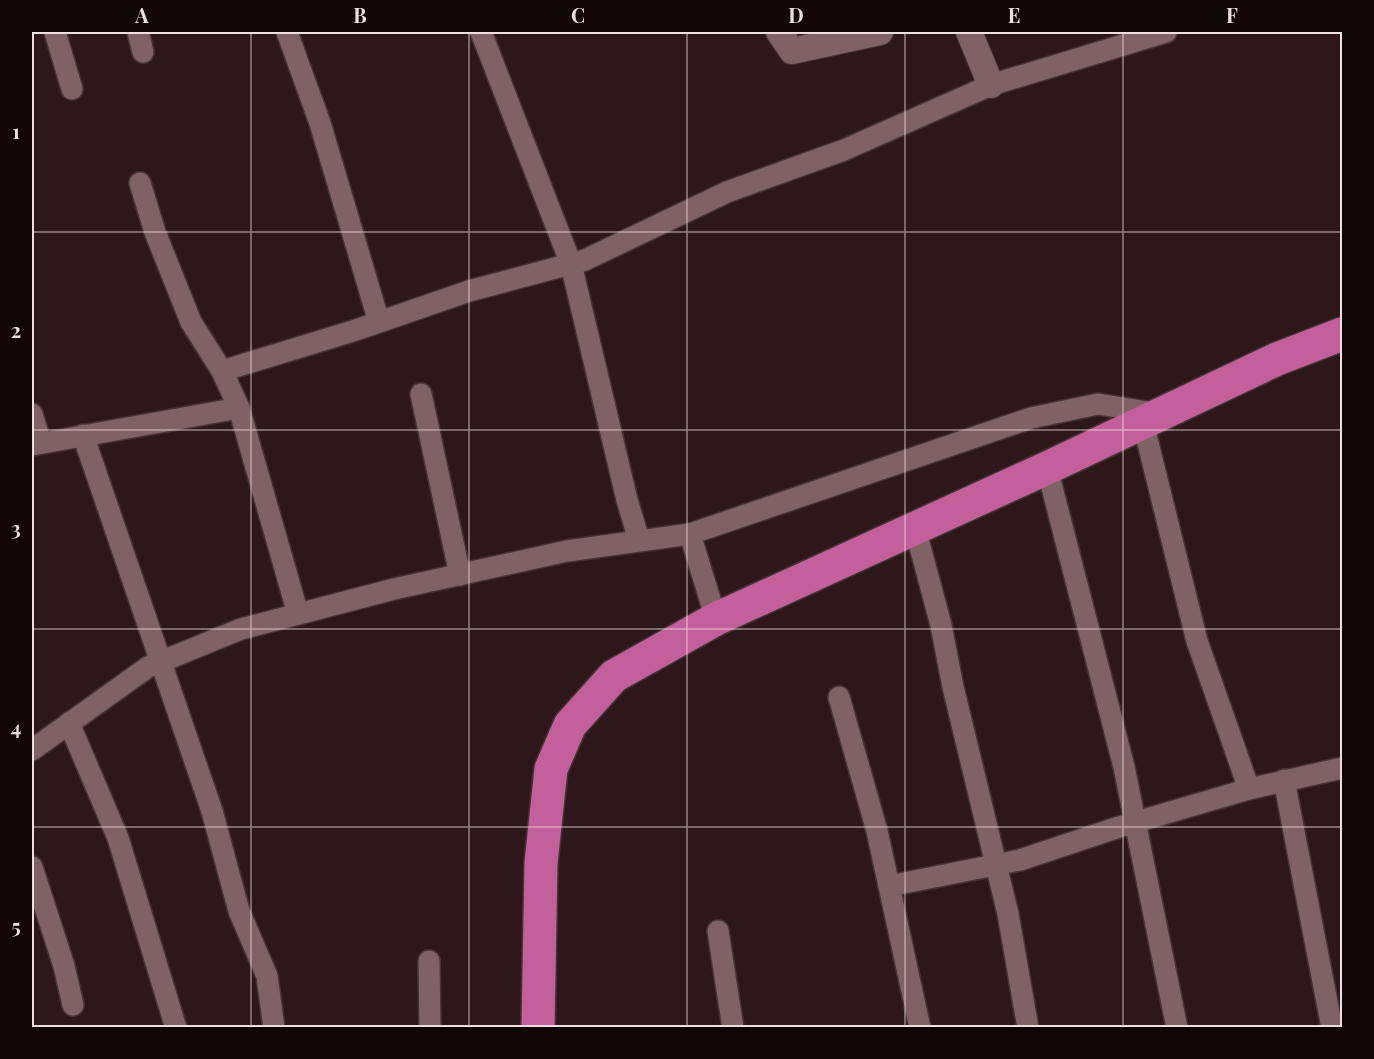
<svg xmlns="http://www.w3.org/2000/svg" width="1374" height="1059" viewBox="0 0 1374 1059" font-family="'Playfair Display',serif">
<rect width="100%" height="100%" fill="#2e171b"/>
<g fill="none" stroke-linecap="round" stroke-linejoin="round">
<defs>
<g id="minor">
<polyline points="55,32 72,89"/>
<polyline points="138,32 143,52"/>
<polyline points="287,32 320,123 379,322"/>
<polyline points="481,32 571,264 627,500 639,540"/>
<polyline points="140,183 155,232 191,322 222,371"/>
<polyline points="421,394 460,575"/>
<polyline points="32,414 41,443"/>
<polyline points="1143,423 1197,641 1249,789"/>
<polyline points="83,435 212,811 239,911 267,976 274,1028"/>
<polyline points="32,445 239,408"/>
<polyline points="1047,468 1124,767 1177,1028"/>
<polyline points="915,528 941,625 953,687 1008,914 1028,1028"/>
<polyline points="690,534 1031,418 1098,404 1160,414"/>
<polyline points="298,614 239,408 222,371 356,330 469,291 585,260 727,192 844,150 991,85 1166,32"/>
<polyline points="839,697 877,831 920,1028"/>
<polyline points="69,723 118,838 176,1028"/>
<polyline points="32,750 148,667 241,629 394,589 567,551 690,534 716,619"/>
<polyline points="1284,780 1332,1028"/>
<polyline points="32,867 64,966 73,1005"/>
<polyline points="889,886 1020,860 1119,827 1249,789 1342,768"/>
<polyline points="718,931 733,1028"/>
<polyline points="429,961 430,1028"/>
</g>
<g id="tertiary">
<polyline points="779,32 792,51 880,32"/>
<polyline points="969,32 991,85"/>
</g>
<polyline id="trunk" points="538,1028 541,863 551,769 570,725 614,676 716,619 1047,468 1277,359 1342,334"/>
</defs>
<use href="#minor" stroke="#453336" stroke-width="24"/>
<use href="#tertiary" stroke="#453336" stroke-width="28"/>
<use href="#trunk" stroke="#453336" stroke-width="36"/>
<use href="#minor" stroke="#7f6265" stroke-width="21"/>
<use href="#tertiary" stroke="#7f6265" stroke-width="26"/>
<use href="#trunk" stroke="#c3609c" stroke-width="33"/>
</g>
<path fill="none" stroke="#eededf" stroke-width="1.5" stroke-opacity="0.55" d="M251 32V1028M469 32V1028M687 32V1028M905 32V1028M1123 32V1028M32 232H1342M32 430H1342M32 629H1342M32 827H1342"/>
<rect width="1374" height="1059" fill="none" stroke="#100607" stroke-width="66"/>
<rect x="33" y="33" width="1308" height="993" fill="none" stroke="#eededf" stroke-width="2"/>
<g font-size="20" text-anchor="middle" font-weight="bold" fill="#eededf">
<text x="142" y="23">A</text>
<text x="360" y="23">B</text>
<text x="578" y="23">C</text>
<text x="796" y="23">D</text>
<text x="1014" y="23">E</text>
<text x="1232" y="23">F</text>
<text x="16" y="139">1</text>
<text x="16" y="338">2</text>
<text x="16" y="536">3</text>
<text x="16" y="735">4</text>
<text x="16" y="934">5</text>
</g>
</svg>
